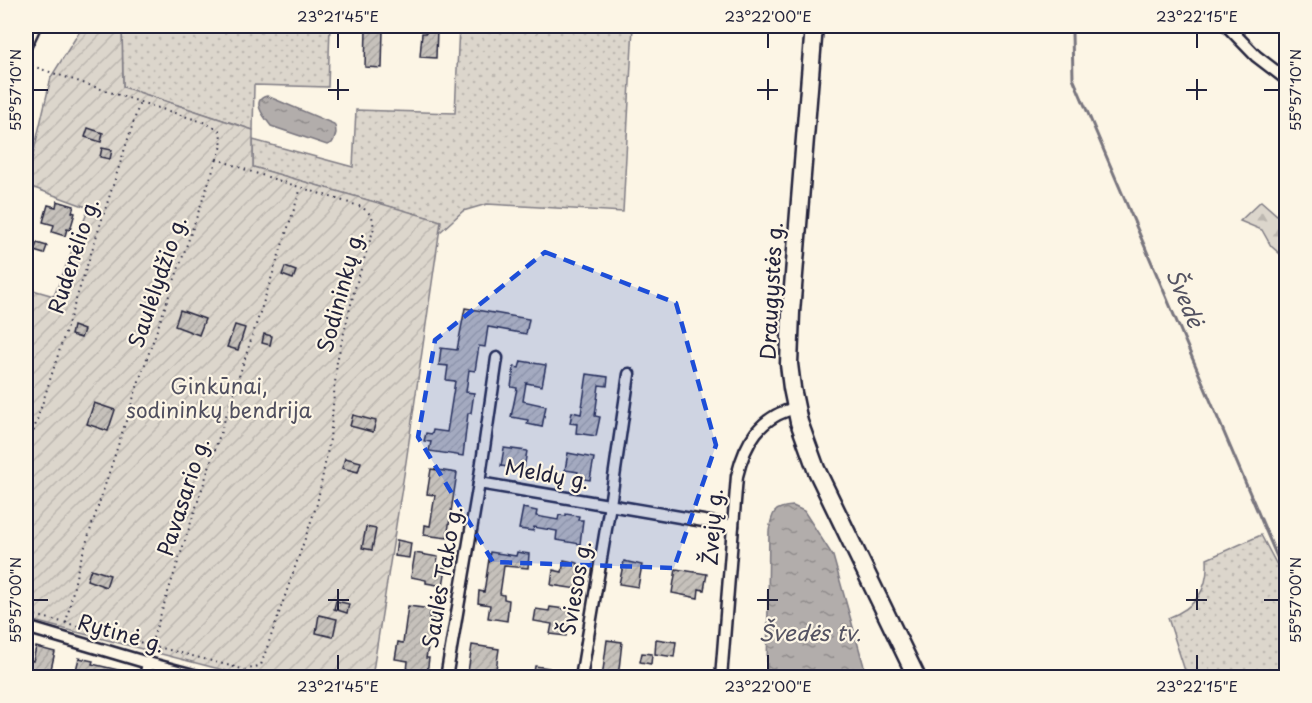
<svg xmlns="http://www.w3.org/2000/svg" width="1312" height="703" viewBox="0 0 1312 703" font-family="'Playpen Sans',sans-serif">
<defs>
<pattern id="grass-dots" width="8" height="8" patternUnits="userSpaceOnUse" patternTransform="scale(1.5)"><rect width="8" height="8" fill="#dcd6cc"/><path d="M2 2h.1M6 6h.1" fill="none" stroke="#bcb7b0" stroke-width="1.8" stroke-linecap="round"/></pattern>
<pattern id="forest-firs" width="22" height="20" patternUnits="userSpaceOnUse" patternTransform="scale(1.5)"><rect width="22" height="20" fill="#dcd6cc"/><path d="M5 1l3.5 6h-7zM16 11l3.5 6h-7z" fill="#bcb7b0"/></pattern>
<pattern id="garden-furrows" width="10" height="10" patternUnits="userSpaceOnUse" patternTransform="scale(1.5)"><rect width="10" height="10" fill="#dcd6cc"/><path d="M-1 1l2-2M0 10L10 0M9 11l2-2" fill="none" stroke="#bcb7b0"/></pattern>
<pattern id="water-ripples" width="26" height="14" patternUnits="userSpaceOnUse" patternTransform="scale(1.5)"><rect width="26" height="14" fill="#b2adab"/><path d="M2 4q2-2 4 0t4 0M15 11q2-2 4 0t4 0" fill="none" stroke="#908c8c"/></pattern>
<pattern id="building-hatch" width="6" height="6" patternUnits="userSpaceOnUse" patternTransform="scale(1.5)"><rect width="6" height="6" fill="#c6c1bb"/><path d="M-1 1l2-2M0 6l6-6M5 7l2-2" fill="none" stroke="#aaa6a2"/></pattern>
</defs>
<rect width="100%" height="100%" fill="#fcf5e5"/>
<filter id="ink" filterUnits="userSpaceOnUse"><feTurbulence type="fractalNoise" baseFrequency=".0167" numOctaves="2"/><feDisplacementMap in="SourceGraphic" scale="12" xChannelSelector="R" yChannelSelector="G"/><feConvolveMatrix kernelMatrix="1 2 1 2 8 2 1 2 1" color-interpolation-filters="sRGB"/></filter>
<g filter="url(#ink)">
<g fill="url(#grass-dots)" stroke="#7f7c84" stroke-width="1.5">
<polygon points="122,26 330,26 328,87 254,85 253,130 123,87"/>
<polygon points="459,26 633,26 623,212 487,204 463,211 439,233 440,221 253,167 253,140 353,167 356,110 455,113"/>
<path d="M1261 535 1286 582V677H1187L1168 618C1196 607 1209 590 1207 559Z"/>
</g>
<polygon fill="url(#forest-firs)" stroke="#7f7c84" stroke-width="1.5" points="1261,201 1286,223 1286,259 1271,246 1262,230 1240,221"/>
<polygon fill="url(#garden-furrows)" stroke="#7f7c84" stroke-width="1.5" points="83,26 122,26 123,87 253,130 253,167 441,221 406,462 372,677 250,677 26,619 26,288 54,296 89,208 26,185 51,77"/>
<g fill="url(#water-ripples)" stroke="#78757e" stroke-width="1.5">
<path d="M267 96 334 124C338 131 336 137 332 143L327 145 271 126C264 117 250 100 267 96Z"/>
<path d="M793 506 804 511 833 556 867 677H767L769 531C772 513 773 507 793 506Z"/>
</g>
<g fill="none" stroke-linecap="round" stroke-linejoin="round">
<polyline stroke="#78757e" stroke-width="3" points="1076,26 1072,33 1073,78 1286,578"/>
</g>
<g fill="url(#building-hatch)" stroke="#22223b" stroke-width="1.5">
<polygon points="426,28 437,29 436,58 420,57 422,33 426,33"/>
<polygon points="366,29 383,30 382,68 365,67"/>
<polygon points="88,128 103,133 101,142 85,137"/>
<polygon points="102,148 112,150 110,159 100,157"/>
<polygon points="57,201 74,206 72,212 75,213 70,230 67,229 65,236 52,232 54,225 43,222 48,205 56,207"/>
<polygon points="37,243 47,246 44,254 34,251"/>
<polygon points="285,267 296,271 293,279 282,275"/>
<polygon points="465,308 529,319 526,334 488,327 485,347 479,346 475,371 469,370 466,392 474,393 471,413 468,413 463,456 429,451 431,442 424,441 426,433 432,434 433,430 447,432 455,381 446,380 448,366 439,365 441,348 457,350"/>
<polygon points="180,310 205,319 199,335 175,326"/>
<polygon points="235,325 245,328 238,350 227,347"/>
<polygon points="73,326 84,330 81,338 71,335"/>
<polygon points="264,334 272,336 270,345 262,343"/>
<polygon points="521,361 546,365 542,386 526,383 523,401 546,406 542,427 527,424 528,420 511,417 517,388 511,387 514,367 519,368"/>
<polygon points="587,374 608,377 607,386 599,385 595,416 600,417 596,436 576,433 577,424 570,423 572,412 581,414"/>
<polygon points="94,403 115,410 108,431 87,424"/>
<polygon points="353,415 376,421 373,432 350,426"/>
<polygon points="504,448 527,451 524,469 501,466"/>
<polygon points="568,453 594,458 590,480 577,478 578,472 565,470"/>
<polygon points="345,458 361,462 358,472 342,468"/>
<polygon points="431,469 457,473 447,538 424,535 425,525 430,526 435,495 427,494"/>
<polygon points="523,508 537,511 536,516 558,520 559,515 566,516 566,514 579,516 578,520 583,520 580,544 556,540 557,531 534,527 533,531 519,529"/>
<polygon points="366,527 376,529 372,550 362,548"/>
<polygon points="397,540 411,543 409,558 395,556"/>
<polygon points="490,552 516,556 517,552 529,554 528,568 504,566 500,594 504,595 504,599 509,600 507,621 488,618 490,605 478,603 479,591 484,592"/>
<polygon points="415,553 438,557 436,567 446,568 443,586 426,583 426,580 411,577"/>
<polygon points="564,560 578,563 577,573 579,574 577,589 551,585 553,570 562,572"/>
<polygon points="624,561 642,565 638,587 619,584"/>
<polygon points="91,569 110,575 106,587 87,580"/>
<polygon points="676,569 707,574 704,590 699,589 698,598 672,593"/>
<polygon points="336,601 349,604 347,613 334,609"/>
<polygon points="408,606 431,609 429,619 434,619 431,637 430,637 426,658 429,658 427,674 407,672 408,661 395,659 398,642 403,643"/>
<polygon points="550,607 572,610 569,627 567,626 566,636 550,634 552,624 534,621 536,609 549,611"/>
<polygon points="319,615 337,619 333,637 316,633"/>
<polygon points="656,639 676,642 674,657 655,654"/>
<polygon points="607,640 622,642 618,678 602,678"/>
<polygon points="472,645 499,649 495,676 468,672"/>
<polygon points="36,647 55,652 51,669 47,668 45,678 34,678 26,675 26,659 33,661"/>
<polygon points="642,653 652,654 651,664 640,662"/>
<polygon points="79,658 93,661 92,664 136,674 135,678 74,678"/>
<polygon points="535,666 549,668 548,678 533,678"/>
</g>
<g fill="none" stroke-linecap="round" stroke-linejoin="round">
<defs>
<g id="street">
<polyline points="1227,26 1256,56 1286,79"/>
<polyline points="26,45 35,26"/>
<polyline points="497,358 479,483 733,526"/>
<polyline points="26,627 148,663 205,678"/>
<polyline points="145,678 148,663"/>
<polyline points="446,678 479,483"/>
<polyline points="581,678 610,505 629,374"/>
<path d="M721 678 737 476C745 443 760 416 796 408"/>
</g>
<polyline id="primary" points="814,26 791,312 789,364 792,388 799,422 816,469 917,678"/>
</defs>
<use href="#street" stroke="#22223b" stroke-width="15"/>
<use href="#primary" stroke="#22223b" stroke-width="21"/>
<g stroke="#22223b" stroke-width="2" stroke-dasharray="1.5 4.5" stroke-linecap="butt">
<polyline points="26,64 140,102 206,123 220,131 222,146 217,159 252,172 362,207 372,216 374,228 355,288 337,361 330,439 317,504 261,665 246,670 66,623 26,613"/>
<polyline points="26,454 140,102"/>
<polyline points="66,623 78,568 139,381 217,159"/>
<polyline points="151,644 301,188"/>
</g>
<use href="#street" stroke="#fcf5e5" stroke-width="10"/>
<use href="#primary" stroke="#fcf5e5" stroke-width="16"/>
</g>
</g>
<path fill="#1d4ed8" fill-opacity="0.2" stroke="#1d4ed8" stroke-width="4.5" stroke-dasharray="12 8" stroke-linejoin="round" d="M545 252 676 303 716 445 674 568 493 562 418 437 435 340Z"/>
<path fill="none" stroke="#22223b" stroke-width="2" d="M338 33V48M768 33V48M1197 33V48M338 79V100M768 79V100M1197 79V100M33 90H48M328 90H349M757 90H778M1186 90H1207M1264 90H1279M338 589V610M768 589V610M1197 589V610M33 600H48M328 600H349M757 600H778M1186 600H1207M1264 600H1279M338 655V670M768 655V670M1197 655V670"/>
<g text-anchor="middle" stroke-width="4.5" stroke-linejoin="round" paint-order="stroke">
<g font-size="21" fill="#22223b" stroke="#fcf5e5">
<text transform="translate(74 256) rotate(-72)" y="7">Rudenėlio g.</text>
<text transform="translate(158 282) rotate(-71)" y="7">Saulėlydžio g.</text>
<text transform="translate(772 291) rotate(-87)" y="7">Draugystės g.</text>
<text transform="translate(341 292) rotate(-75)" y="7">Sodininkų g.</text>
<text transform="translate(547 475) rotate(10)" y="7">Meldų g.</text>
<text transform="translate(184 497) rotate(-72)" y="7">Pavasario g.</text>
<text transform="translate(713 527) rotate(-86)" y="7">Žvejų g.</text>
<text transform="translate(443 577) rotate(-80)" y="7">Saulės Tako g.</text>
<text transform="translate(576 588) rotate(-80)" y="7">Šviesos g.</text>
<text transform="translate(121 634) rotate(16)" y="7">Rytinė g.</text>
</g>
<g font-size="21" fill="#504f5f" stroke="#fcf5e5">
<text x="219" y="394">Ginkūnai,<tspan x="219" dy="24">sodininkų bendrija</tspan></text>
</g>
<g font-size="22" font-style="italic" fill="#545362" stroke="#fcf5e5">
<text transform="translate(1185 298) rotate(67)" y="8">Švedė</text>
<text x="810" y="641">Švedės tv.</text>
</g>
</g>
<rect width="1312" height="703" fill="none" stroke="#fcf5e5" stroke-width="66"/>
<rect x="33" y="33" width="1246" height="637" fill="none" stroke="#22223b" stroke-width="2"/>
<g font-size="15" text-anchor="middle" fill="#22223b">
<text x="338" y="22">23°21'45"E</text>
<text x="768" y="22">23°22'00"E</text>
<text x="1197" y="22">23°22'15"E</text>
<text transform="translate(16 90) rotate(-90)" y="5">55°57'10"N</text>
<text transform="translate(1296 90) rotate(-90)" y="5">55°57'10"N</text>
<text transform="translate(16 600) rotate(-90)" y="5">55°57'00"N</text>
<text transform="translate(1296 600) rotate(-90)" y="5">55°57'00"N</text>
<text x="338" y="692">23°21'45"E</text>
<text x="768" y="692">23°22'00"E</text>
<text x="1197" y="692">23°22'15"E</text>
</g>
</svg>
